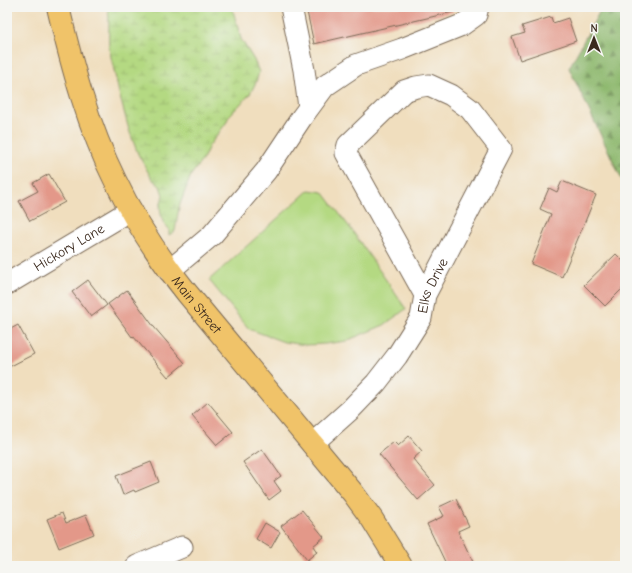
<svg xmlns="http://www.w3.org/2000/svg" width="632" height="573" viewBox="0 0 632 573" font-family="'Comic Neue',sans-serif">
<defs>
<pattern id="forest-firs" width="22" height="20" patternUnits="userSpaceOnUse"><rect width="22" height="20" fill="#8fb970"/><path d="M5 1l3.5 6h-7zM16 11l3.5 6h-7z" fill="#76975b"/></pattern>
<pattern id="wetland-marsh" width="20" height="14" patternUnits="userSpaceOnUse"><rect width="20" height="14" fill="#b4d982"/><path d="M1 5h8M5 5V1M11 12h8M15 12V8" fill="none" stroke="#9cba70"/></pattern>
</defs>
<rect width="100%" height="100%" fill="#f6f6f2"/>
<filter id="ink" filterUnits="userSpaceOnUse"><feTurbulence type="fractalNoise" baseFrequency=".025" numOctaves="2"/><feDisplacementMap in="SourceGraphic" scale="8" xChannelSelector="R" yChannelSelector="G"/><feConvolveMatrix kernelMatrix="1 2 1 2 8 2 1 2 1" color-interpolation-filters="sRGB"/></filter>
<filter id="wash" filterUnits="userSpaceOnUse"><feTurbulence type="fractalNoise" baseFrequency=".012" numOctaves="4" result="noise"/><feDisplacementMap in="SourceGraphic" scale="16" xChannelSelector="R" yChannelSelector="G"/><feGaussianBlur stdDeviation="0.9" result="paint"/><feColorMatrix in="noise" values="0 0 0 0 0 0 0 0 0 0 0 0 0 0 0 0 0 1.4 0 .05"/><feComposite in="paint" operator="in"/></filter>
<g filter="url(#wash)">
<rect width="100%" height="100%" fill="#f0debe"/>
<polygon fill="url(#forest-firs)" stroke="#657247" points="602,7 625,7 625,178 622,180 569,68"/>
<path fill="url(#wetland-marsh)" stroke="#788250" d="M108 7H232L241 39 254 60 259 72 256 82 250 94 229 116 226 123 209 146 203 159 191 175 179 207 175 231 169 235V229L163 222 161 214 160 207 163 195 160 186 152 179 138 154 129 130 119 93 109 48C108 34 110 21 108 7Z"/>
<polygon fill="#b4d982" stroke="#788250" points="309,190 323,192 351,229 406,309 384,325 346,341 325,344 306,345 284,342 249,329 209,280"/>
<g id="blocks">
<g fill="#e39889">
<polygon points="306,7 453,7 453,12 314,44"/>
<polygon points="551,17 553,23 568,18 576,41 520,60 512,37 525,33 522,26"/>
<polygon points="49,174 65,202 30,221 19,201 38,191 33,183"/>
<polygon points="562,181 596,195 562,277 531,264 551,214 540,209 549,188 557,192"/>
<polygon points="616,254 625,263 625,286 605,306 584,285"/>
<polygon points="88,280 107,305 91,317 72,292"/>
<polygon points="127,290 154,327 185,363 168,377 133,336 132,337 108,304"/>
<polygon points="18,325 34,354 7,368 7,331"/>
<polygon points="208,402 233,432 217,445 192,416"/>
<polygon points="409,436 422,451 413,459 435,485 418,500 379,454 394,442 398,446"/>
<polygon points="262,449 281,476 274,481 281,491 269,500 243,462"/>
<polygon points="151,462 159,482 135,492 134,490 123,495 116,476"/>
<polygon points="456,499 469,526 458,531 473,562 465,566 447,566 427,524 444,516 439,507"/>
<polygon points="302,510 324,537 313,546 317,552 307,560 281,526"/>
<polygon points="62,513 66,523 86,515 94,534 59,548 47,519"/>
<polygon points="265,523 280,532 271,548 256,539"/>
</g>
</g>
</g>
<g filter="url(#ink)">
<use href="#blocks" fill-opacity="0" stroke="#7a6956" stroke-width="1"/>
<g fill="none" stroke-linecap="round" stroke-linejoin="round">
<defs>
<g id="minor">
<polyline points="291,7 304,70 309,107"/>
<polyline points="169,271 212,235 266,171 302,117 325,86 356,65 402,49 462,25 476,15 478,7"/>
<path id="s1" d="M7 284 131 210"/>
<path id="s2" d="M312 444 350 410 376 383 397 356 421 318 425 295 501 149 470 109 451 95 429 85 416 87 404 91 348 145 346 153 425 295"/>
<polyline points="137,566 182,547"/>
</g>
<g id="major">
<path id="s3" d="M58 7C72 66 88 126 115 180 134 220 159 258 187 293L353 493 372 519 401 566"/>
</g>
</defs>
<use href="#minor" stroke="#7a6956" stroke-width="23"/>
<use href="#major" stroke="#7a6956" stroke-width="24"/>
<use href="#minor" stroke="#fff" stroke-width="21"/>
<use href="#major" stroke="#f0c369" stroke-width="22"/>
</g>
</g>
<g text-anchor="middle" stroke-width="3.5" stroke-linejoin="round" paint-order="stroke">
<g font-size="14" fill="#3b2a1e" stroke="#f6f6f2">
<text dy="5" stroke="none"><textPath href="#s1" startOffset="72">Hickory Lane</textPath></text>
<text dy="5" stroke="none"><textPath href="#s2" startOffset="202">Elks Drive</textPath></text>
<text dy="5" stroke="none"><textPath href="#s3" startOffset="332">Main Street</textPath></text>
</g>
</g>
<rect width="632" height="573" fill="none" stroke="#f6f6f2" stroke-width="24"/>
<g transform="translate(594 38)" stroke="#f6f6f2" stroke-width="3" paint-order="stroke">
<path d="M0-3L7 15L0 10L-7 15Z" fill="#3b2a1e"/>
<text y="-6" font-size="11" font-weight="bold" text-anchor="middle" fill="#3b2a1e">N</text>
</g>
</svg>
